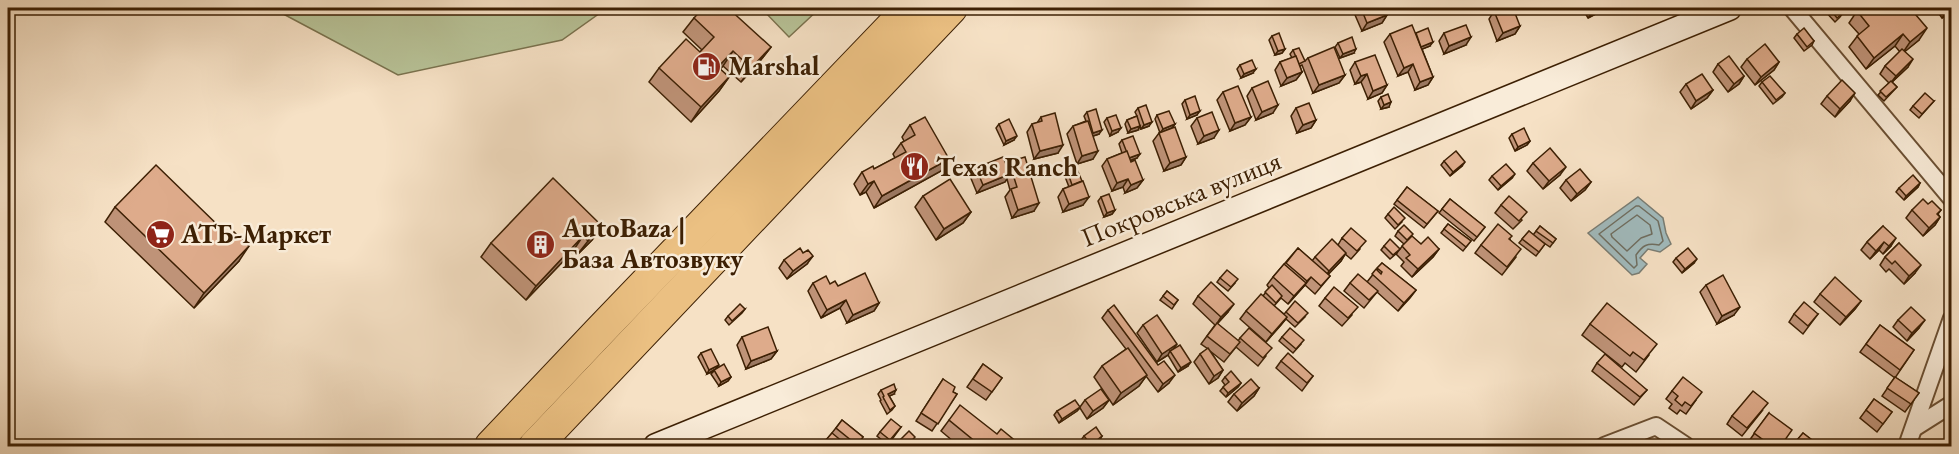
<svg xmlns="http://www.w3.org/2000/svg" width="1959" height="454" viewBox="0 0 1959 454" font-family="'EB Garamond',serif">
<rect width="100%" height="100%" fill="#f6e1c5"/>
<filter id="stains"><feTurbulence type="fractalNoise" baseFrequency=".00333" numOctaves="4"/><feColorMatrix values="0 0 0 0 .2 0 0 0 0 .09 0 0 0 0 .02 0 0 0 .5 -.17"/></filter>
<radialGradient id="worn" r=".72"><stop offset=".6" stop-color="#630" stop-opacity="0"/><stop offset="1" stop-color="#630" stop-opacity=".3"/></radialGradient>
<g fill="#b8c398" stroke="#7a724e" stroke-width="1.5">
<polygon points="272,8 607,8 562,40 398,75"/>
<polygon points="761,8 820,8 789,37"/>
</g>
<polygon fill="#a1bbbe" stroke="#797d74" stroke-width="1.5" points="1638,197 1663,218 1666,233 1671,244 1660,252 1648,249 1640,258 1647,264 1639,273 1632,275 1588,233"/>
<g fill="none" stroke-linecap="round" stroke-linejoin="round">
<g stroke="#6f6e61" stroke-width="1.5">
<path d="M1636 206H1639L1658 221 1663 241 1659 245C1647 243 1643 245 1636 255L1637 265 1634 268 1599 234Z"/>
<polygon points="1637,215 1650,225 1652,234 1641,238 1627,251 1612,237 1611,234"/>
</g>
<defs>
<g id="street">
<polyline points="1792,8 1952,199"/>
<polyline points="1914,428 1952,404"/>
<polyline points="1604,446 1656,426 1686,446"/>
<polyline points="1907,446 1952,318"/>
</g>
<polyline id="secondary" points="656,446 1729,8"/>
<g id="highway">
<polyline points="491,446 599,332 910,8"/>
<polyline points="535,446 951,8"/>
</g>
</defs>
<use href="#street" stroke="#6b5034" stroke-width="20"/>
<use href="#secondary" stroke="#3d2004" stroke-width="27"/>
<use href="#highway" stroke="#3d2004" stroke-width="34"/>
<use href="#street" stroke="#f9ecd9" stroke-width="16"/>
<use href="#secondary" stroke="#f9ecd9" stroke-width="24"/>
<use href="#highway" stroke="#ebc082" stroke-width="32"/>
</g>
<g fill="#bf9378" stroke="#3d2004" stroke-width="1.5">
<polygon points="1352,8 1384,8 1387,15 1382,23 1362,31"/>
<polygon points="1454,8 1470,8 1456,13"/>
<polygon points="1582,8 1607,8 1588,18"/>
<polygon points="1826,8 1839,8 1843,13 1840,17 1835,22 1824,10"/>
<polygon points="1935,8 1952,8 1942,18"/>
<polygon points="1494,11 1520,26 1515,34 1497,41 1489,19"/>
<polygon points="1857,11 1884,14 1919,40 1905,51 1908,67 1892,82 1897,87 1884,101 1878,95 1889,83 1880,74 1885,66 1900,52 1895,46 1866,69 1849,47 1859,34 1849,23"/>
<polygon points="694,18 771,47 760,61 741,82 723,66 720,69 729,77 719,91 691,122 649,82 659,68 700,52 702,50 683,32"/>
<polygon points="1416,33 1430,46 1422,49 1433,77 1428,85 1415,90 1408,72 1398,76 1384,42 1390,34"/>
<polygon points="1444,33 1466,45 1444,54 1439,41"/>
<polygon points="1797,34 1814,41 1812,45 1804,51 1794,38"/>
<polygon points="1272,36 1285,49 1282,53 1275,55 1269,40"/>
<polygon points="1338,43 1354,53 1340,58 1335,47"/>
<polygon points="1293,50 1305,61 1308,58 1345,75 1339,83 1313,93 1302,65 1300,66 1302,72 1296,80 1281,86 1275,70 1280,62 1292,58 1290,54"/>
<polygon points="1747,59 1779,62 1774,70 1755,85 1741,67"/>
<polygon points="1355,62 1387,85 1382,93 1368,99 1361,82 1355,84 1350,70"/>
<polygon points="1718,64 1744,76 1739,84 1728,92 1713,72"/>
<polygon points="1240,65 1253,73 1241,78 1237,69"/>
<polygon points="1762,82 1785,93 1782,97 1773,104 1759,86"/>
<polygon points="1686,84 1713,90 1707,98 1691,109 1680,92"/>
<polygon points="1252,88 1273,113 1256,120 1247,96"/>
<polygon points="1223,92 1251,117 1245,125 1230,131 1217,100"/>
<polygon points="1827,96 1850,101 1835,117 1821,104"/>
<polygon points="1381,97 1389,107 1381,109 1378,101"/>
<polygon points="1185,100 1197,115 1187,119 1182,104"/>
<polygon points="1934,101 1919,118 1910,110 1913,106"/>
<polygon points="1138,108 1149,126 1141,129 1140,126 1138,130 1128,133 1125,124 1127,120 1137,116 1135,112"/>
<polygon points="1296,108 1316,120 1311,128 1297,133 1291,116"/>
<polygon points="1087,112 1099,134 1093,136 1093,159 1077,164 1067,134 1073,126 1086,121 1084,116"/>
<polygon points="1157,115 1175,124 1172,128 1160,133 1155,119"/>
<polygon points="1041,117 1058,153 1034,159 1027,132 1032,124 1037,123"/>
<polygon points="1107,118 1118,132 1110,136 1104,122"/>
<polygon points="1197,118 1214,138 1198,144 1191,126"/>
<polygon points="999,124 1014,140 1004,145 996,128"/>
<polygon points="910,125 949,159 941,171 874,208 866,192 860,195 854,184 862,172 874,169 895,158 893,154 901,143 904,141 902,137"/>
<polygon points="1159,133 1186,157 1181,165 1164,171 1153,141"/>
<polygon points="1512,134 1530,141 1527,145 1515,151 1509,138"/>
<polygon points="1122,140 1137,158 1130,161 1143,180 1137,188 1125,193 1123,187 1112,191 1102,166 1107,159 1122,153 1119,144"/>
<polygon points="1444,161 1462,166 1450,176 1441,165"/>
<polygon points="1009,162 1034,211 1012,218 1005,197 1010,190 1007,179 1005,182 977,193 970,176 976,168 1007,166"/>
<polygon points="1533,163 1560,175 1543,189 1527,171"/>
<polygon points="1067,170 1082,181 1080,182 1083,205 1063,212 1058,197 1063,189 1069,187 1064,174"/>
<polygon points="1492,176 1512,178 1498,190 1489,180"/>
<polygon points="1566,180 1591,182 1585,190 1571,201 1560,188"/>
<polygon points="1920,183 1918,187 1904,200 1896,192 1899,188"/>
<polygon points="1407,187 1438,211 1424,228 1394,204"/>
<polygon points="923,196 971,212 963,223 936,240 915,207"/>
<polygon points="1101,197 1115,210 1112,214 1104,217 1098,201"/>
<polygon points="1450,199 1485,227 1474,241 1439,213"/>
<polygon points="1928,204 1941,210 1938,214 1940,217 1935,225 1923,236 1906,218 1912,210"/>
<polygon points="1501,205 1522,220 1513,229 1495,213"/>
<polygon points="115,207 239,261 194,308 105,222"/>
<polygon points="1388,214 1402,222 1395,229 1385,218"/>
<polygon points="1448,224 1471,241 1463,251 1441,233"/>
<polygon points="602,226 592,240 577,255 573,251 526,300 481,257 491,243"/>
<polygon points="1540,226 1556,239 1550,247 1538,239 1545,244 1536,256 1519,243 1529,231 1533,235"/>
<polygon points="1883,226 1891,246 1883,254 1879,250 1870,259 1861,250 1867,242"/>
<polygon points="1398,231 1411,237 1421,244 1439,249 1433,257 1412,277 1401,266 1404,262 1396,254 1404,244 1395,236"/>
<polygon points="1342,238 1360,249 1351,259 1345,254 1341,261 1328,274 1330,276 1315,294 1305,285 1288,304 1281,298 1274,306 1284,314 1286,312 1305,317 1295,327 1286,319 1266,342 1240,319 1246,311 1263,296 1269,288 1267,285 1273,277 1298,248 1312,261 1315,257 1338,245"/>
<polygon points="1510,239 1516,257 1502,275 1475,253 1481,245"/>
<polygon points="1899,243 1915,273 1904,284 1889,269 1886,272 1880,265 1885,257"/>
<polygon points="1384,246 1397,253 1390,259 1381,250"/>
<polygon points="1676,258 1694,263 1682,273 1673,262"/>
<polygon points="784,260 807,264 787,279 779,268"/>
<polygon points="1382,263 1416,290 1398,311 1377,292 1364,308 1344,291 1350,283 1367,282"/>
<polygon points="1220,278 1235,283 1228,291 1217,282"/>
<polygon points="813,283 830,284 838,286 879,303 874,311 847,323 840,308 821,318 808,291"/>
<polygon points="1706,285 1734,315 1717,324 1700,292"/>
<polygon points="1167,291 1178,300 1172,309 1160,300"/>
<polygon points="1820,294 1861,301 1855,309 1840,325 1814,302"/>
<polygon points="1198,296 1228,312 1217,324 1238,341 1240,338 1266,356 1258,366 1236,347 1224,362 1210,351 1223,370 1218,378 1209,384 1194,362 1200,354 1208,349 1201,344 1215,325 1193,304"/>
<polygon points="1325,298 1352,315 1342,326 1319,306"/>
<polygon points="745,309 742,313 729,325 725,320 728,316"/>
<polygon points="1108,310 1169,383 1158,392 1146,376 1139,386 1113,405 1094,377 1102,366 1126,349 1102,318"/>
<polygon points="1794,314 1818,314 1803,334 1789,322"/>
<polygon points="1898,320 1919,328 1907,341 1893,327"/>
<polygon points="1590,324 1649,355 1636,372 1625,363 1622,367 1582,335"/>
<polygon points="1143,325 1174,349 1188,366 1178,372 1168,355 1157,362 1137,333"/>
<polygon points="1880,325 1914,350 1895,378 1860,352"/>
<polygon points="742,337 777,351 771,359 746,369 737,345"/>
<polygon points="1282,337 1301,344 1293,353 1279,341"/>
<polygon points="701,353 717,368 731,377 728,381 719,386 711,374 714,371 707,374 698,357"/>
<polygon points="1281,361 1313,376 1302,391 1276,368"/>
<polygon points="1597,363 1647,390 1634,405 1592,371"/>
<polygon points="983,364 1002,378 986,400 967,387"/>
<polygon points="1225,377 1241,383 1238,387 1226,397 1220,391 1225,385 1222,381"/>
<polygon points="1895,377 1919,393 1905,412 1882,396"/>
<polygon points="943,379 953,392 957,394 932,431 916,421"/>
<polygon points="1259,388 1254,396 1237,411 1228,402 1234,394"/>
<polygon points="881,390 894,394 889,396 895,406 892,410 887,414 880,401 881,400 878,394"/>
<polygon points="1672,391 1696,400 1686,414 1680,410 1677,414 1669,408 1672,404 1666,399"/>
<polygon points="1874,399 1892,412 1877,432 1860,418"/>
<polygon points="1085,400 1109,400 1103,408 1087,419 1080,408 1077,411 1059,423 1054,415 1057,411 1080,407"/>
<polygon points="1762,411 1742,436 1727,424 1732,416"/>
<polygon points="1769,413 1780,447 1756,447 1749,441"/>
<polygon points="842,420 863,437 857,447 821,447"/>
<polygon points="949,420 997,434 1023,447 960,447 941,431"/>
<polygon points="901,427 888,445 877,436 880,432"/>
<polygon points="1803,433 1821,447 1792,447"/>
<polygon points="1084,436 1102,436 1099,441 1091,447 1086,447 1081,440"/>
</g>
<g fill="#9b7861" stroke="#3d2004" stroke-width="1.5">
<polygon points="1463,8 1470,8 1456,13 1459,9"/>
<polygon points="1599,8 1607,8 1588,18 1594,10"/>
<polygon points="1952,8 1952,12 1942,18 1948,10"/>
<polygon points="1387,15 1382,23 1362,31 1367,23"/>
<polygon points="1520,26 1515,34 1497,41 1503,33"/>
<polygon points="1927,28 1919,40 1902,54 1910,42"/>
<polygon points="1903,34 1895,46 1866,69 1874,58"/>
<polygon points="1471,37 1466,45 1444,54 1449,46"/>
<polygon points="1433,42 1430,46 1415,52 1417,48"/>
<polygon points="771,47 760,61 741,82 751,68"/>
<polygon points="1285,49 1282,53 1275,55 1278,51"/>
<polygon points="1356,49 1354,53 1340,58 1343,54"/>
<polygon points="733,51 723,66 708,82 718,67"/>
<polygon points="1913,59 1908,67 1890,84 1896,76"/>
<polygon points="1779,62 1774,70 1755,85 1761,77"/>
<polygon points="1413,64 1408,72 1398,76 1404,68"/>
<polygon points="1256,69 1253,73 1241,78 1244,74"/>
<polygon points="1302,72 1296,80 1281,86 1287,78"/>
<polygon points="1367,74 1361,82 1355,84 1361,76"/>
<polygon points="1345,75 1339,83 1313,93 1319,85"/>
<polygon points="1744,76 1739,84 1728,92 1734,84"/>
<polygon points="729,77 719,91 691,122 701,107"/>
<polygon points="1433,77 1428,85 1415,90 1420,82"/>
<polygon points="1387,85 1382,93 1368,99 1373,91"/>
<polygon points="1713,90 1707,98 1691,109 1696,101"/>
<polygon points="1855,93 1850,101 1835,117 1840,109"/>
<polygon points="1391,102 1389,107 1381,109 1384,105"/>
<polygon points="1278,105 1273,113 1256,120 1262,112"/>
<polygon points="1200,111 1197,115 1187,119 1190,115"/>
<polygon points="1251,117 1245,125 1230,131 1235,123"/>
<polygon points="1316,120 1311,128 1297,133 1303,125"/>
<polygon points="1152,122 1149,126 1141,129 1144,125"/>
<polygon points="1175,124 1172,128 1160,133 1163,129"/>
<polygon points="1140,126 1138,130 1128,133 1131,129"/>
<polygon points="1121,128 1118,132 1110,136 1112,131"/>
<polygon points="1102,130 1099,134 1090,137 1093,133"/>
<polygon points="1219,130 1214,138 1198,144 1204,136"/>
<polygon points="1017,136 1014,140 1004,145 1006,141"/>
<polygon points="1530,141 1527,145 1515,151 1518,147"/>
<polygon points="1063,145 1058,153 1034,159 1040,151"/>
<polygon points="1098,151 1093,159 1077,164 1082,156"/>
<polygon points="1140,154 1137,158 1126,162 1129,158"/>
<polygon points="1186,157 1181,165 1164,171 1170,163"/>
<polygon points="949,159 941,171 874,208 882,196"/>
<polygon points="1465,162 1462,166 1450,176 1453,172"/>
<polygon points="1566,167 1560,175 1543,189 1549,181"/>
<polygon points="1010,174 1005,182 977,193 983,185"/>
<polygon points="1515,174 1512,178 1498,190 1501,186"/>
<polygon points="1128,179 1123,187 1112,191 1117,183"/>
<polygon points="1143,180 1137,188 1125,193 1131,185"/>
<polygon points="874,181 866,192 860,195 868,184"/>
<polygon points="1591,182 1585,190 1571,201 1577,194"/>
<polygon points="1920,183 1918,187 1904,200 1906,196"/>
<polygon points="1089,197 1083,205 1063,212 1069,204"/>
<polygon points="1039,203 1034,211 1012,218 1018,210"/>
<polygon points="1115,210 1112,214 1104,217 1107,213"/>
<polygon points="971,212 963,223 936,240 944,229"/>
<polygon points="1940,217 1935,225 1923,236 1929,228"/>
<polygon points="602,226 592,240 577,255 588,241"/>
<polygon points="583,236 573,251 526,300 536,286"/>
<polygon points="1896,238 1891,246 1883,254 1889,246"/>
<polygon points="1884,242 1879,250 1870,259 1876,251"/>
<polygon points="249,246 239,261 194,308 204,293"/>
<polygon points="1439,249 1433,257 1412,277 1418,269"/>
<polygon points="1346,253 1341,261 1324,279 1329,271"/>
<polygon points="813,256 807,264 787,279 793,271"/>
<polygon points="1697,259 1694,263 1682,273 1685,269"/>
<polygon points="1921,265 1915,273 1904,284 1909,276"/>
<polygon points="1311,277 1305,285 1288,304 1294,296"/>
<polygon points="1416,290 1410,298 1398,311 1404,303"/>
<polygon points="846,300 840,308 821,318 827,310"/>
<polygon points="1861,301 1855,309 1840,325 1846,317"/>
<polygon points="879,303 874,311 847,323 853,315"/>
<polygon points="1234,304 1228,312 1216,325 1221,317"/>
<polygon points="1740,307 1734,315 1717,324 1722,316"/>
<polygon points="1287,317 1281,325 1266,342 1272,334"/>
<polygon points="1925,320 1919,328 1907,341 1912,333"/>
<polygon points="1177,344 1171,352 1170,351 1168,355 1157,362 1162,354"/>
<polygon points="777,351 771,359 746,369 751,361"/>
<polygon points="1191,362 1188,366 1178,372 1181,368"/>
<polygon points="719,365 716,369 707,374 709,370"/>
<polygon points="1223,370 1218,378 1209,384 1214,376"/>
<polygon points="1147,375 1139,386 1113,405 1121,393"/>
<polygon points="1175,375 1169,383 1158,392 1163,384"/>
<polygon points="731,377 728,381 719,386 721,382"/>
<polygon points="1241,383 1238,387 1226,397 1228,393"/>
<polygon points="1259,388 1254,396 1237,411 1242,403"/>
<polygon points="896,390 894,394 885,398 888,394"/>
<polygon points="1109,400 1103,408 1087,419 1093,411"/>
<polygon points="1080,407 1077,411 1059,423 1062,419"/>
<polygon points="1102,436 1099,441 1091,447 1090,447"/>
</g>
<g fill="#deab8b" stroke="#3d2004" stroke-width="1.5">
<polygon points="703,8 728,8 771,47 751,68 733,51 718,67 729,77 701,107 659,68 686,39 700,52 714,37 694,18"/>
<polygon points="1361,8 1384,8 1387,15 1367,23"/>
<polygon points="1504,8 1513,8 1520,26 1503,33 1494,11"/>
<polygon points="1829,8 1839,8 1843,13 1837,18"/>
<polygon points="1862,8 1878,8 1884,14 1892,8 1910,8 1927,28 1910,42 1903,34 1874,58 1857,36 1869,26 1857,11"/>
<polygon points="1412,25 1433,77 1420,82 1413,64 1404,68 1390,34"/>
<polygon points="1466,25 1471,37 1449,46 1444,33"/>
<polygon points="1428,28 1433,42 1421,47 1416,33"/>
<polygon points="1804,28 1814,41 1807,47 1797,34"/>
<polygon points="1279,33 1285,49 1278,51 1272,36"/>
<polygon points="1352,37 1356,49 1343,54 1338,43"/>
<polygon points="1765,44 1779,62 1761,77 1747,59"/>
<polygon points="1334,47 1345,75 1319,85 1308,58"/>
<polygon points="1299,48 1305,61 1299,64 1293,50"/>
<polygon points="1902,49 1913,59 1896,76 1885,66"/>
<polygon points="1375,55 1387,85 1373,91 1367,74 1361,76 1355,62"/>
<polygon points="1296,56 1302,72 1287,78 1280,62"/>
<polygon points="1729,56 1744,76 1734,84 1718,64"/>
<polygon points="1252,60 1256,69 1244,74 1240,65"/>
<polygon points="1702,74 1713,90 1696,101 1686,84"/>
<polygon points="1770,76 1785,93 1776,100 1762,82"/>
<polygon points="1842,80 1855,93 1840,109 1827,96"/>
<polygon points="1268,81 1278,105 1262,112 1252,88"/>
<polygon points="1891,81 1897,87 1886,97 1880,91"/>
<polygon points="1238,86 1251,117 1235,123 1223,92"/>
<polygon points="1925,93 1934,101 1922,114 1913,106"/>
<polygon points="1388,94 1391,102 1384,105 1381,97"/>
<polygon points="1195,96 1200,111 1190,115 1185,100"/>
<polygon points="1309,103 1316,120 1303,125 1296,108"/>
<polygon points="1146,105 1152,122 1144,125 1138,108"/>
<polygon points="1096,109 1102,130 1093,133 1087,112"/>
<polygon points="1169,111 1175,124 1163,129 1157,115"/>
<polygon points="1212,112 1219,130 1204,136 1197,118"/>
<polygon points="1055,113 1063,145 1040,151 1032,124 1042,121 1041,117"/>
<polygon points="1116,115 1121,128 1112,131 1107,118"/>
<polygon points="1137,116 1140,126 1131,129 1127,120"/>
<polygon points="925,117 949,159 882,196 874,181 868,184 862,172 873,166 874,169 906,152 901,143 915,135 910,125"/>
<polygon points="1009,119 1017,136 1006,141 999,124"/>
<polygon points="1088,121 1098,151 1082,156 1073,126"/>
<polygon points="1175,127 1186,157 1170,163 1159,133"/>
<polygon points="1524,128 1530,141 1518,147 1512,134"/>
<polygon points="1133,136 1140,154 1129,158 1122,140"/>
<polygon points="1550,148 1566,167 1549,181 1533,163"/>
<polygon points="1127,151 1131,162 1135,160 1143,180 1131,185 1128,179 1117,183 1107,159"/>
<polygon points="1456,151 1465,162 1453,172 1444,161"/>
<polygon points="1003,157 1010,174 983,185 976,168"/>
<polygon points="1025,157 1039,203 1018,210 1011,189 1017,187 1009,162"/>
<polygon points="1506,164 1515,174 1501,186 1492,176"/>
<polygon points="156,165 229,236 234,232 249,246 204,293 115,207"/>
<polygon points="1076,167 1082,181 1072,185 1067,170"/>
<polygon points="1580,169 1591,182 1577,194 1566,180"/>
<polygon points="1913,175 1920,183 1906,196 1899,188"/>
<polygon points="553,178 602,226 588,241 583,236 536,286 491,243"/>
<polygon points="950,179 971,212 944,229 923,196"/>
<polygon points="1083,181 1089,197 1069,204 1063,189"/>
<polygon points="1407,187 1438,211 1427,224 1397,200"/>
<polygon points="1109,194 1115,210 1107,213 1101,197"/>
<polygon points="1509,196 1527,212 1519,221 1501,205"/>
<polygon points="1450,199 1485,227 1477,237 1442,209"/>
<polygon points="1923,199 1928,204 1932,201 1941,210 1937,214 1940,217 1929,228 1912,210"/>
<polygon points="1394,207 1405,218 1398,225 1388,214"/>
<polygon points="1448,224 1471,241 1466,247 1444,229"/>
<polygon points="1498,224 1512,236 1509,239 1521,249 1507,267 1481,245"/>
<polygon points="1404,225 1413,234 1407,240 1398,231"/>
<polygon points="1540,226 1556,239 1553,243 1536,231"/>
<polygon points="1883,226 1896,238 1889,246 1884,242 1876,251 1867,242"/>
<polygon points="1351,228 1366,241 1357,251 1342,238"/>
<polygon points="1529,231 1545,244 1539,252 1522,239"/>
<polygon points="1412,236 1421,244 1428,237 1439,249 1418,269 1406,258 1410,255 1402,246"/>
<polygon points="1332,239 1346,253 1329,271 1315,257"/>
<polygon points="1390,239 1400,249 1393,255 1384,246"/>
<polygon points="1899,243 1921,265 1909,276 1895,261 1892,264 1885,257"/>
<polygon points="800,248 803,253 808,250 813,256 793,271 784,260"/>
<polygon points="1298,248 1330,276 1321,286 1311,277 1307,281 1286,263"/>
<polygon points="1688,248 1697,259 1685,269 1676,258"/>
<polygon points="1382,263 1416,290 1404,303 1372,274 1376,269 1381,274 1382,272 1377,268"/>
<polygon points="1284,264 1306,283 1294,296 1273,277"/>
<polygon points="1227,270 1238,279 1231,287 1220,278"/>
<polygon points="865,273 879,303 853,315 846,300 827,310 813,283 826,276 830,284 835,281 838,286"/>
<polygon points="1358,274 1378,291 1369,300 1350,283"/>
<polygon points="1723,275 1740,307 1722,316 1706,285"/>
<polygon points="1835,277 1861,301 1846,317 1820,294"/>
<polygon points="1211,282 1234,304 1221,317 1198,296"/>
<polygon points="1272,285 1282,296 1276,303 1265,292"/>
<polygon points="1334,287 1358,307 1348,318 1325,298"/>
<polygon points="1167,291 1178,300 1174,305 1163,296"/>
<polygon points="1261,294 1287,317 1272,334 1246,311"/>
<polygon points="1295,301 1308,313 1298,323 1286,312"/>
<polygon points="1804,302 1818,314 1808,326 1794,314"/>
<polygon points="1607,303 1657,344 1644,360 1633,352 1630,356 1590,324"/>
<polygon points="740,304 745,309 732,321 728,316"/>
<polygon points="1114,305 1158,365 1164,361 1175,375 1163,384 1108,310"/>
<polygon points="1911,307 1925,320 1912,333 1898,320"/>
<polygon points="1157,315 1177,344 1162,354 1143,325"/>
<polygon points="1217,323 1240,342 1230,354 1207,336"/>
<polygon points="1880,325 1914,350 1900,370 1866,344"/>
<polygon points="768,327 777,351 751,361 742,337"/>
<polygon points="1249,328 1272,348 1263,358 1240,338"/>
<polygon points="1290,328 1304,340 1296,349 1282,337"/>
<polygon points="1180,345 1191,362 1181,368 1170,351"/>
<polygon points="1128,348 1147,375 1121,393 1102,366"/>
<polygon points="1208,348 1223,370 1214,376 1200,354"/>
<polygon points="711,349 719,365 709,370 701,353"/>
<polygon points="1288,353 1313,376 1307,383 1281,361"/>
<polygon points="1605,354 1647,390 1640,397 1597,363"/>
<polygon points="724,364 731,377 721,382 714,370"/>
<polygon points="983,364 1002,378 992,392 973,379"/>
<polygon points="1231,371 1241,383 1228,393 1223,387 1229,382 1225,377"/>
<polygon points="1683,377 1702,392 1691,406 1685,402 1682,406 1675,400 1678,396 1672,391"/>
<polygon points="1895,377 1919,393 1911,404 1887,388"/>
<polygon points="943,379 955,387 953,392 957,394 938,424 921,413"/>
<polygon points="1251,379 1259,388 1242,403 1234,394"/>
<polygon points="894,384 896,390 888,394 895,406 890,410 883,397 884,396 881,390"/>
<polygon points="1101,389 1109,400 1093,411 1085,400"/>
<polygon points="1753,391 1768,403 1747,428 1732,416"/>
<polygon points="1874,399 1892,412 1883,424 1866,410"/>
<polygon points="1075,400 1080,407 1062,419 1057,411"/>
<polygon points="960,405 997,434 1001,429 1023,447 992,447 989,445 988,447 982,447 949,420"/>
<polygon points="1769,413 1792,430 1780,447 1773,447 1754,433"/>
<polygon points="891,419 901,427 890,440 880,432"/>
<polygon points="842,420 863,437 857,445 836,428"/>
<polygon points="1096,427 1102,436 1091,445 1084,436"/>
<polygon points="909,431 915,437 906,447 899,447 896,444"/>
<polygon points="832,433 849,447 829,447 824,442"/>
<polygon points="1803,433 1821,447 1797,447 1800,443 1796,441"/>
</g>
<defs>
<symbol id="fuel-disc" viewBox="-11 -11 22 22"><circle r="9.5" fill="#8f2418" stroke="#f9ecd9"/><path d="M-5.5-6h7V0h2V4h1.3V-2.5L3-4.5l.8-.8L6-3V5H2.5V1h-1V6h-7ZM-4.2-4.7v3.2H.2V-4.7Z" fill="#fff"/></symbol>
<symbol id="restaurant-disc" viewBox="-11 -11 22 22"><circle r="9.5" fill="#8f2418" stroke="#f9ecd9"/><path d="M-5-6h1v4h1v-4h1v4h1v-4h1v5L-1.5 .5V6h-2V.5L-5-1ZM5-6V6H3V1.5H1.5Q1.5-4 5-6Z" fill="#fff"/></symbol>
<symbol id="supermarket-disc" viewBox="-11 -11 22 22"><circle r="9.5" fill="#8f2418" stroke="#f9ecd9"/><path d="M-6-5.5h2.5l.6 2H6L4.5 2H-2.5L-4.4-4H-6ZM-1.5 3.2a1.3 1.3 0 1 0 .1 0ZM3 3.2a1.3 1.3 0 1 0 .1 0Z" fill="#fff"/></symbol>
<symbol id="building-disc" viewBox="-11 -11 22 22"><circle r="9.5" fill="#8f2418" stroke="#f9ecd9"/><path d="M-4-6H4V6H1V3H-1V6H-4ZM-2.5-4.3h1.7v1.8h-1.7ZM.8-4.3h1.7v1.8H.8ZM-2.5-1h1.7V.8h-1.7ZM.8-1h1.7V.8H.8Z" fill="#fff"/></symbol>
</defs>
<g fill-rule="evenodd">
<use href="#fuel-disc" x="690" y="50" width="33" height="33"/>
<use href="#restaurant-disc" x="898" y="150" width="33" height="33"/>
<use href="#supermarket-disc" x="144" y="218" width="33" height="33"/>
<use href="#building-disc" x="524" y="228" width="33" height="33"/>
</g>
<g text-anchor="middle" stroke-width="5" stroke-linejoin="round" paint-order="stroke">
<g font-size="27" font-weight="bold" fill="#3d2004" stroke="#f9ecd9" text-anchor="start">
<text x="728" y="75">Marshal</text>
<text x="936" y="176">Texas Ranch</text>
<text x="562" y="237">AutoBaza |<tspan x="562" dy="31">База Автозвуку</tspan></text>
<text x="181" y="243">АТБ-Маркет</text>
</g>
<g font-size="27" fill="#3d2004" stroke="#f9ecd9">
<text transform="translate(1181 199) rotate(-22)" y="9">Покровська вулиця</text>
</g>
</g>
<rect width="1959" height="454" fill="none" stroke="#f6e1c5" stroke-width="30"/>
<rect x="9" y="9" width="1941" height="436" fill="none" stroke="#3d2004" stroke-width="3"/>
<rect x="15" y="15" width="1929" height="424" fill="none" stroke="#3d2004" stroke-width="1.5"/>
<rect width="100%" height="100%" filter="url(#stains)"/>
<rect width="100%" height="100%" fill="url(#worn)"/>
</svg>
